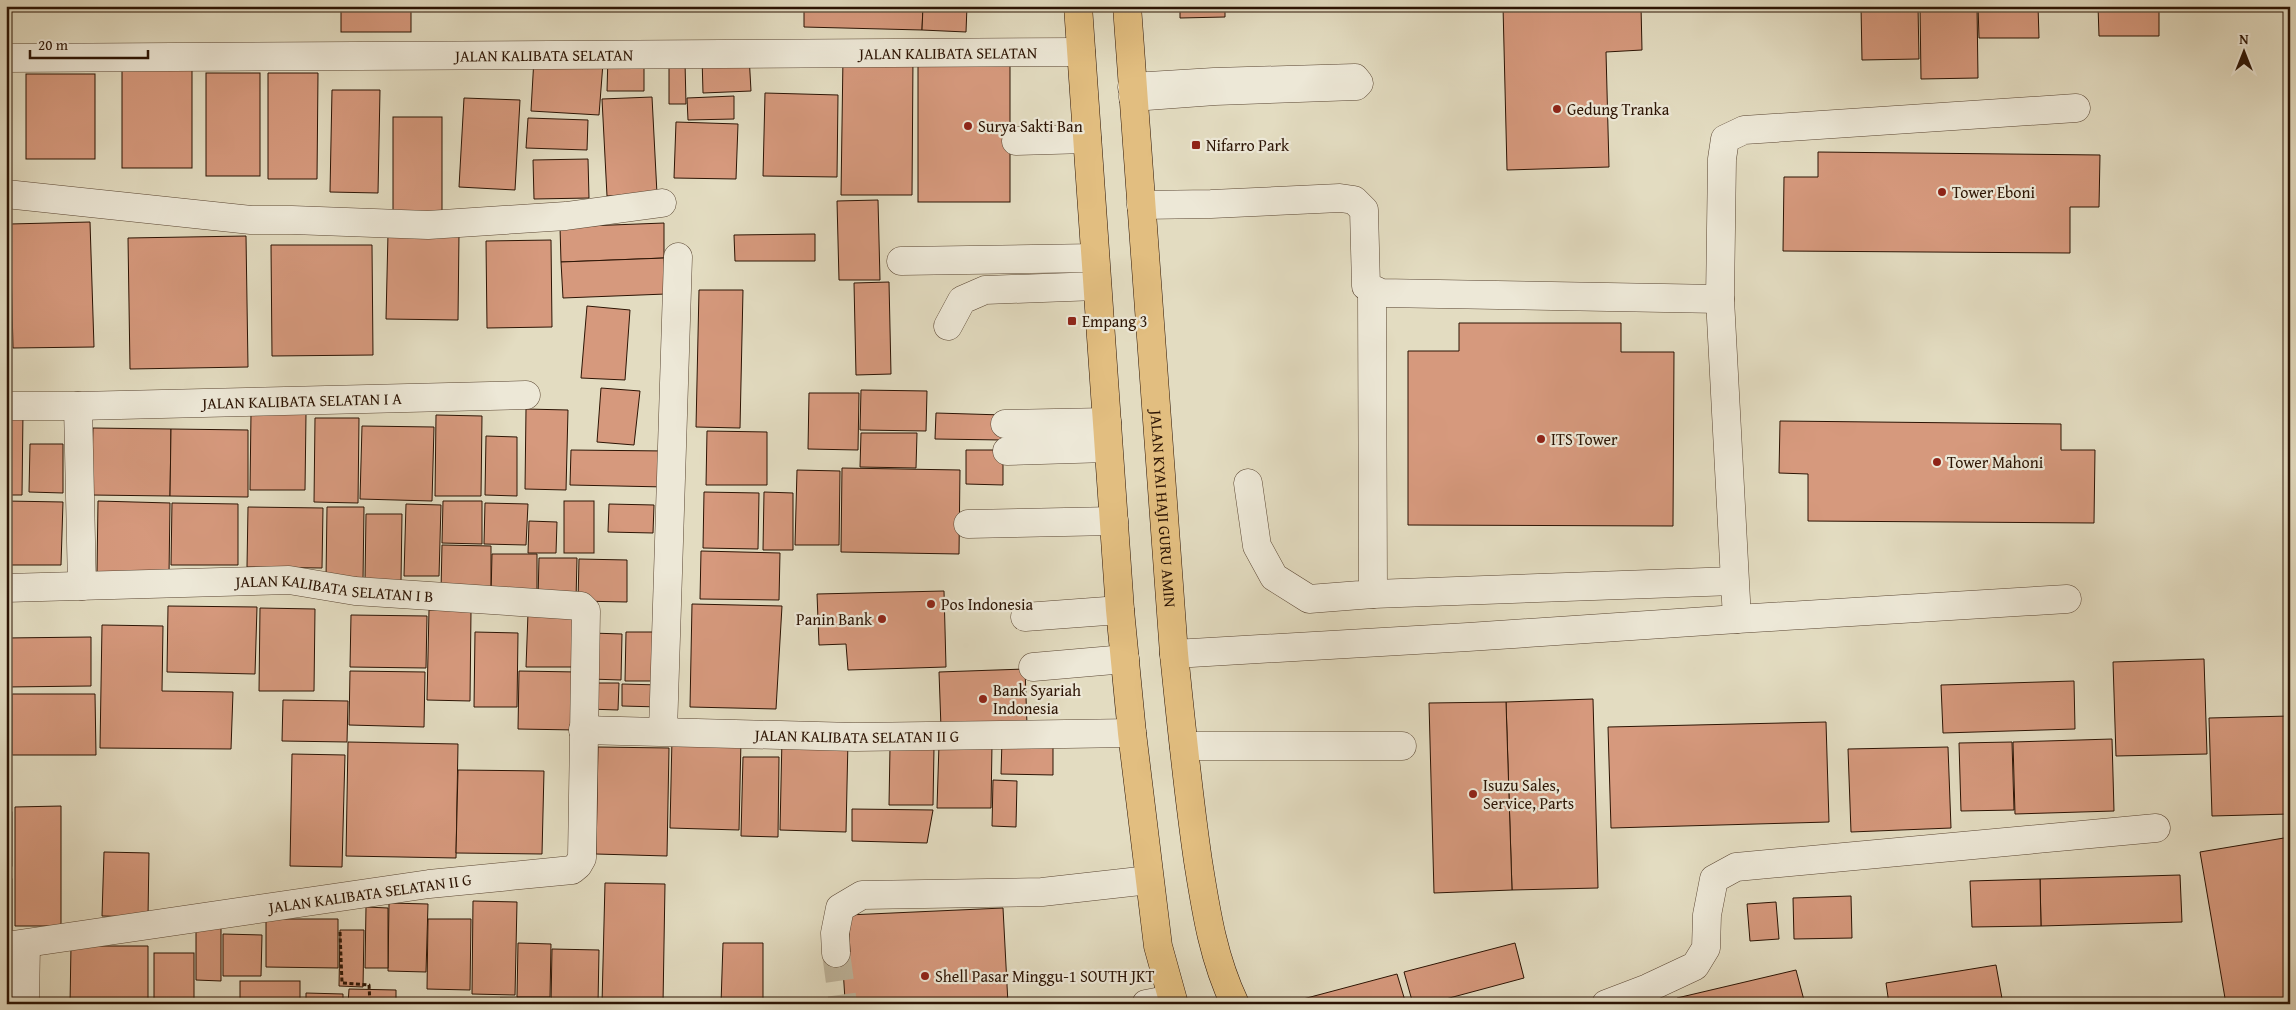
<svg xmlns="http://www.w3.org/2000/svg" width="2296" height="1010" viewBox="0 0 2296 1010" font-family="'Gentium Book Plus',serif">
<rect width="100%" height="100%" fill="#e3dcc1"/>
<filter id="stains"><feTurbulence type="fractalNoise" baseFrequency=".004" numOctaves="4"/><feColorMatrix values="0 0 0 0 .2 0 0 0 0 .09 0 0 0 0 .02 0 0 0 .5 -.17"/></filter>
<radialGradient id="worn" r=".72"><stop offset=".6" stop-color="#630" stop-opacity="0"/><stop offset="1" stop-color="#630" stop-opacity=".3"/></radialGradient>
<g fill="#d6997d" stroke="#2c1404">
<rect x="341" y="6" width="70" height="26"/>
<polygon points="804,6 923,6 922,30 804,27"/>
<polygon points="923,6 967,6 966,32 922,30"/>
<polygon points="1180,6 1225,6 1225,17 1180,18"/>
<polygon points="1503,6 1641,6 1642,50 1606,52 1609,167 1507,170"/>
<polygon points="1861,6 1918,6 1919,59 1862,60"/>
<polygon points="1920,6 1977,6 1978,78 1921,79"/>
<polygon points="1978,6 2038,6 2039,38 1979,38"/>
<polygon points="2098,6 2159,6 2159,36 2099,36"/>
<polygon points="749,55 751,91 703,93 702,57"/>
<polygon points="608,56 644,57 644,91 607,91"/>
<polygon points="843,56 913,57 912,195 841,195"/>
<rect x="918" y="56" width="92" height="146"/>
<polygon points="534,58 603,63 599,115 531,111"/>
<polygon points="669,62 685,62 686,104 669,104"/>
<rect x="122" y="68" width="70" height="100"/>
<rect x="206" y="73" width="54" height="103"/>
<polygon points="268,73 318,73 317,179 268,179"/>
<rect x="26" y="74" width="69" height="85"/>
<polygon points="332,90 380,90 378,193 330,192"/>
<polygon points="765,93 838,95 837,177 763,176"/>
<polygon points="734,96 734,119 688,120 687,98"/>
<polygon points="652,97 657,194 607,196 602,99"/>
<polygon points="464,98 520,100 515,190 459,187"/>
<rect x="393" y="117" width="49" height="97"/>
<polygon points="528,118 588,120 587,150 526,148"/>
<polygon points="676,122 738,124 736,179 674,178"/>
<polygon points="1818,152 2100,155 2099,207 2070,207 2070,253 1783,251 1784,177 1818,177"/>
<polygon points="588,159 589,198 534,199 533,160"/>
<polygon points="878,200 880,280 839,280 837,201"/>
<polygon points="90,222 94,347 13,348 10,224"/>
<polygon points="664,223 664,258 561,262 560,227"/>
<polygon points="388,233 459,234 458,320 386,319"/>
<polygon points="815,234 815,261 735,261 734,235"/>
<polygon points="246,236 248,367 130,369 128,238"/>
<polygon points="551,240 552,327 487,328 486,241"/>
<polygon points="271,245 372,245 373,355 272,356"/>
<polygon points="664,258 666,294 563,298 561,262"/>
<polygon points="889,282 891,374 856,375 854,283"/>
<polygon points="699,290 743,290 740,428 696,427"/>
<polygon points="587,306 630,310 625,380 581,378"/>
<polygon points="1459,323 1621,323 1621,352 1674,352 1673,526 1408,525 1408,351 1459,351"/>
<polygon points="601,388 640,391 634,445 597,442"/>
<polygon points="861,390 927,391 926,431 860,430"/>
<polygon points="809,393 859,393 858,450 808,449"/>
<polygon points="526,409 568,410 566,490 525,489"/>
<polygon points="6,412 23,412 22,495 6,495"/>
<polygon points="251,413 306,414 305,490 250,490"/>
<polygon points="936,413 1003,415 1002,440 935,439"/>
<polygon points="436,415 482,416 481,496 435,496"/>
<polygon points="315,418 359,418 358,503 314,502"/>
<polygon points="1780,421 2061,424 2061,450 2095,450 2094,523 1808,521 1808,474 1779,473"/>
<polygon points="362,426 434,427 432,501 360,499"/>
<polygon points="93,428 171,429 170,496 91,495"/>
<polygon points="171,429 248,430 248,497 170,496"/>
<polygon points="707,431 767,432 767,485 706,485"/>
<polygon points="861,433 917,433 916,468 860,467"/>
<polygon points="486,436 517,437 517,496 485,495"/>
<polygon points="30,444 63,444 63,493 29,492"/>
<polygon points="571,450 666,451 666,487 570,485"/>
<polygon points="966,450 1003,450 1003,485 966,484"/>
<polygon points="842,468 960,470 959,554 841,552"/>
<polygon points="797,470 840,471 839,545 795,545"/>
<polygon points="704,492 759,493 758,549 703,548"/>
<polygon points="764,492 793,493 793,550 763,550"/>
<polygon points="6,501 63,502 61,565 6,565"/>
<polygon points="98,501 170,503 169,575 97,573"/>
<polygon points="443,501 482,501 482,544 442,543"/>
<rect x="564" y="501" width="30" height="52"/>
<polygon points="172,503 238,504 238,565 171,565"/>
<polygon points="485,503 528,504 526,545 484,544"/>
<polygon points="406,504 441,505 439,576 404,576"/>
<polygon points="609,504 654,505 653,533 608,532"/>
<polygon points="248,507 323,508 322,568 247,567"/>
<polygon points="327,507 364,507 363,580 326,579"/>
<polygon points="366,514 402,514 401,581 365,580"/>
<polygon points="529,521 557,522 556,553 528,553"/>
<polygon points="442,545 491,546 491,592 441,591"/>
<polygon points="701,551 780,553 779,600 700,599"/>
<polygon points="492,554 537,554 537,597 491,596"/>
<polygon points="539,558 577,558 576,600 538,599"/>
<polygon points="579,559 627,560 627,602 578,601"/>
<polygon points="944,591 946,667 848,670 846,644 819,645 817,594"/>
<polygon points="692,604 782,606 776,709 690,707"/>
<polygon points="168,606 257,607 255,674 167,672"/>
<polygon points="260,608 315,609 314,691 259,691"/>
<polygon points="429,610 471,611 470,701 427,700"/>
<polygon points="528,613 577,613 577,667 526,667"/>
<polygon points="351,615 427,616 426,668 350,667"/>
<polygon points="102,625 163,626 162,691 233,692 231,749 100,748"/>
<polygon points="475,632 518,633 517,707 474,707"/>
<polygon points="626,632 661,632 660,681 625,681"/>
<polygon points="591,633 622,634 621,680 590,679"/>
<polygon points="91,637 91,686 6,687 6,638"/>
<polygon points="2204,659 2207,754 2116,756 2113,662"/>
<polygon points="1025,669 1027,725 941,728 939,672"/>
<polygon points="350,671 425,672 424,727 349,725"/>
<polygon points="519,671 577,672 576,730 518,729"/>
<polygon points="2074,681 2075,729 1943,733 1941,685"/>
<polygon points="589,683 619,683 618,710 588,709"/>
<polygon points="622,684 660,685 660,707 622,706"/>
<polygon points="12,694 95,694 96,755 12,755"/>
<polygon points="1593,699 1598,888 1512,890 1506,702"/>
<polygon points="283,700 348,701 347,742 282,741"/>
<polygon points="1506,702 1512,890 1434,893 1429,703"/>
<polygon points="2290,716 2290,814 2212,816 2209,718"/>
<polygon points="1826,722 1829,822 1611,828 1608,727"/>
<polygon points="672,738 741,740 739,830 670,828"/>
<polygon points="782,738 848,740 846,832 780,830"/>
<polygon points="2112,739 2114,811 2015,814 2013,742"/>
<polygon points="1002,740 1053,741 1053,775 1001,774"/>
<polygon points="348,742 458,744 456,858 346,856"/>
<polygon points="2012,742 2014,810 1961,811 1959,743"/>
<polygon points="939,744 992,744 991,808 937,808"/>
<polygon points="598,747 669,748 667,856 596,854"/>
<polygon points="1948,747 1951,828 1851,832 1848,749"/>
<polygon points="890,748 934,748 933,805 889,805"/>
<polygon points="292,754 345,755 342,867 290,866"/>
<polygon points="743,757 779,757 778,837 741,836"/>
<polygon points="458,770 544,771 542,854 456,853"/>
<polygon points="993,780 1017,781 1016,827 992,826"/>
<polygon points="61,806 61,926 15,926 15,807"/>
<polygon points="852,809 933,810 927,843 852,841"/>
<rect x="6" y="812" width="6" height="54"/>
<polygon points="2290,837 2290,1004 2226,1004 2200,852"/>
<polygon points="104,852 149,853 148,917 102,916"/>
<polygon points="2180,875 2182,922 2041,926 2040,879"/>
<rect x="6" y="879" width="6" height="60"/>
<polygon points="2040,879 2041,926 1972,927 1970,881"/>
<polygon points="605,883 665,884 663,1004 602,1004"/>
<polygon points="1851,896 1852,938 1794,939 1793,898"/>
<polygon points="473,901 517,902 515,995 472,994"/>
<polygon points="1776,902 1779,939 1750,941 1747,904"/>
<polygon points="389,903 428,904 426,972 388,971"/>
<polygon points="366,907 388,908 388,968 365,968"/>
<polygon points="1003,908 1008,1004 853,1004 853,999 845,1000 842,953 850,952 848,915"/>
<polygon points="266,919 338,919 338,968 266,967"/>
<polygon points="428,919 471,919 470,990 427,989"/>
<polygon points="196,926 221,926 221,981 196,980"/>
<polygon points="340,930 364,930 363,987 339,986"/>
<polygon points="223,934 262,935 261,976 223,976"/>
<polygon points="518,943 551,944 550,997 517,997"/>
<polygon points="723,943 763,943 763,1004 721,1004"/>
<polygon points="1515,943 1524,978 1427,1004 1413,1004 1404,972"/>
<polygon points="71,946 148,946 148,1004 70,1004"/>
<polygon points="552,949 599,950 598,1004 551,1004"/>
<rect x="154" y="953" width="40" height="51"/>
<polygon points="1996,965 2003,1004 1889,1004 1886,983"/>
<polygon points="1796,970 1805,1004 1679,1004 1677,998"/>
<polygon points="1397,974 1406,1004 1305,1004 1303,999"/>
<rect x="6" y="981" width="6" height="23"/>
<rect x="240" y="981" width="60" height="23"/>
<polygon points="349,989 396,990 396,1004 348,1004"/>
<polygon points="306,993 343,994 343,1004 306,1004"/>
<polygon points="500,998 549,999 549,1004 500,1004"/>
<polygon points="455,1000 481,1001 481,1004 455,1004"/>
</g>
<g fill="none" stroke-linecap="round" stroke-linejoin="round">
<polyline stroke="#beb49b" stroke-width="28" stroke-dasharray="28 14" stroke-linecap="butt" points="836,953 843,1004"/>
<defs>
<g id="minor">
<path id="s1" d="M6 58 1081 52"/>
<polyline points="1132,87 1214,82 1355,78 1359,83 1356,86 1215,91 1133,97"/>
<polyline points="1016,141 1087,139"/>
<polyline points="6,194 251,220 292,220 428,225 566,216 662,203"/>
<polyline points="1141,205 1211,204 1340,198 1354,200 1364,210 1366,286 1381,293 1720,299"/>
<polyline points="901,261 1095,258"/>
<polyline points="948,326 962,300 985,290 1097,286"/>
<path id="s2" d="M6 406H78L526 395"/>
<polyline points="78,406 82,586"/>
<polyline points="1005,424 1107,422"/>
<polyline points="1007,451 1108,448"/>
<polyline points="1248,483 1257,546 1274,577 1309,599 1373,594 1372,290"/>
<polyline points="968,524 1114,521"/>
<path id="s3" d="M6 588 289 580 355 591 581 606 586 611 582 858 578 865 572 870 429 884 6 946"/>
<polyline points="1373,594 1734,581"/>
<polyline points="1025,617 1120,610"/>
<polyline points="1737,619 2067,599"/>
<polyline points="1174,654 1468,637 1737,619 1720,299 1722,159 1725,139 1744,130 2076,108"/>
<polyline points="1033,667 1125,659"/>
<path id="s4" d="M583 730 855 737 1132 733"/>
<polyline points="663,731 678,257"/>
<polyline points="1184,746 1402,746"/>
<polyline points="836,953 835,933 840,908 862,895 1042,892 1149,880"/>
<polyline points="25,1004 26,944"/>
<polyline points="1146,1004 1172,999"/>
<polyline points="1606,1004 1648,988 1695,966 1706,948 1707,915 1714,879 1736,867 2156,828"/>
</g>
<g id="major">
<polyline points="1078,6 1120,610 1132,733 1158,946 1174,1004"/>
<path id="s5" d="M1127 6 1174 654C1181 723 1188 793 1198 861 1206 911 1213 958 1235 1004"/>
</g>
</defs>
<use href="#minor" stroke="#5a4633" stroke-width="29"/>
<use href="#major" stroke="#2c1404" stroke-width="29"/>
<polyline stroke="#2c1404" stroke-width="3" stroke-dasharray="4 2.5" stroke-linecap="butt" points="340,932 342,983 369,985 370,1004"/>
<use href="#minor" stroke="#ede8d7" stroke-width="28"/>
<use href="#major" stroke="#e2be80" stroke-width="28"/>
</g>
<g fill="#8f2418" stroke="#ede8d7" stroke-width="2">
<circle cx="1557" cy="109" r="5"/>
<circle cx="968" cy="126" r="5"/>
<rect x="1191" y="140" width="10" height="10" rx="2.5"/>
<circle cx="1942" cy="192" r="5"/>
<rect x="1067" y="316" width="10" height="10" rx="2.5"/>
<circle cx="1541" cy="439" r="5"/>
<circle cx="1937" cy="462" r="5"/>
<circle cx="931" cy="604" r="5"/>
<circle cx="882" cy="619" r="5"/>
<circle cx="983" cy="699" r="5"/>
<circle cx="1473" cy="794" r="5"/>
<circle cx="925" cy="976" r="5"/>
</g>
<g text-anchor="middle" stroke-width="4.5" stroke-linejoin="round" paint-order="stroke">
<g font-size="16" fill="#2c1404" stroke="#ede8d7">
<text dy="6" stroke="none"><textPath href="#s1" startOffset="942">JALAN KALIBATA SELATAN</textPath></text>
<text dy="6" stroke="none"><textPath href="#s1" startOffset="538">JALAN KALIBATA SELATAN</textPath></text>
<text dy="6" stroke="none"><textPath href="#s2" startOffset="296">JALAN KALIBATA SELATAN I A</textPath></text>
<text dy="6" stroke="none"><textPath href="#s5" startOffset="504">JALAN KYAI HAJI GURU AMIN</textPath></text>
<text dy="6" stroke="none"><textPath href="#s3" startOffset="329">JALAN KALIBATA SELATAN I B</textPath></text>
<text dy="6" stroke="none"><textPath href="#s4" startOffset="274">JALAN KALIBATA SELATAN II G</textPath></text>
<text transform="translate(370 893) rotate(-8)" y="6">JALAN KALIBATA SELATAN II G</text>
</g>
<g font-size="16" fill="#2c1404" stroke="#ede8d7" text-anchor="start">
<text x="1567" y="115">Gedung Tranka</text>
<text x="978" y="132">Surya Sakti Ban</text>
<text x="1206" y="151">Nifarro Park</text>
<text x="1952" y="198">Tower Eboni</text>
<text x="1082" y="327">Empang 3</text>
<text x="1551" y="445">ITS Tower</text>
<text x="1947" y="468">Tower Mahoni</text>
<text x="941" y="610">Pos Indonesia</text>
<text x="872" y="625" text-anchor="end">Panin Bank</text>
<text x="993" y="696">Bank Syariah<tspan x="993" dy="18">Indonesia</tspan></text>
<text x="1483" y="791">Isuzu Sales,<tspan x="1483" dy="18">Service, Parts</tspan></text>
<text x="935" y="982">Shell Pasar Minggu-1 SOUTH JKT</text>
</g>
</g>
<rect width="2296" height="1010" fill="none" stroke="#e3dcc1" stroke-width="25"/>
<rect x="8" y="8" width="2281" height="995" fill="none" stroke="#2c1404" stroke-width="2.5"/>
<rect x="12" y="12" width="2271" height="985" fill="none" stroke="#2c1404"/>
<g transform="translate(2244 52)" stroke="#ede8d7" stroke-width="4" paint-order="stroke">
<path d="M0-4L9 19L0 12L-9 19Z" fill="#2c1404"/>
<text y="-8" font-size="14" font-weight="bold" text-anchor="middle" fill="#2c1404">N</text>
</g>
<path d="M30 50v8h118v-8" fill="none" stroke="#2c1404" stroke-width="2.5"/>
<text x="38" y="50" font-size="15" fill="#2c1404" stroke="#ede8d7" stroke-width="4" paint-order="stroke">20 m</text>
<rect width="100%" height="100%" filter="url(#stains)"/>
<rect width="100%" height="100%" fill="url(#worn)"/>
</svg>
